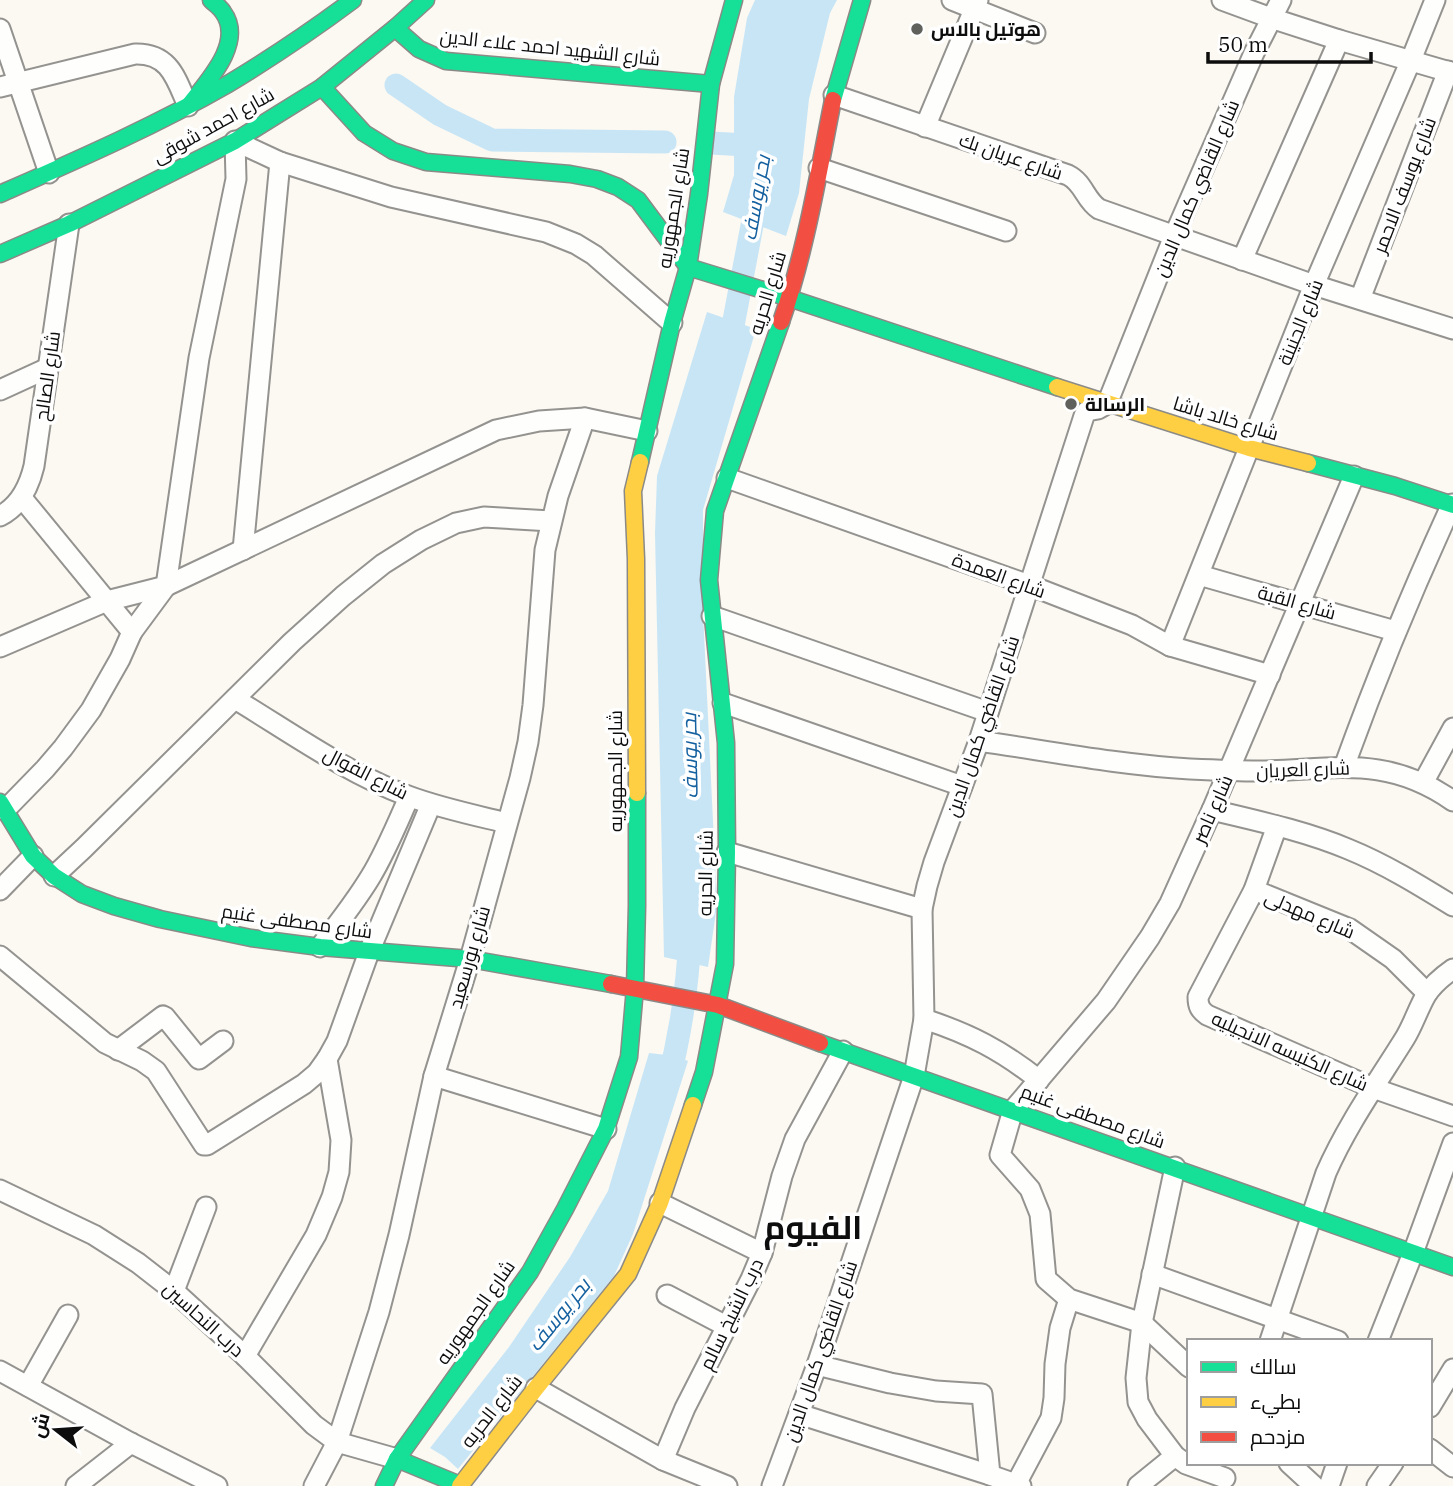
<svg xmlns="http://www.w3.org/2000/svg" width="1453" height="1486" viewBox="0 0 1453 1486" font-family="'IBM Plex Serif',Cairo,serif">
<rect width="100%" height="100%" fill="#fbf9f2"/>
<g fill="#c8e5f6">
<polygon points="755,0 837,0 830,13 809,99 799,193 786,236 723,212 734,175 734,97 747,18"/>
<polygon points="707,312 756,329 703,510 703,612 717,905 708,967 664,957 655,533 657,476"/>
<polygon points="649,1053 675,1056 688,1061 633,1234 614,1276 458,1469 445,1457 430,1448 509,1347 570,1257 608,1191"/>
</g>
<g fill="none" stroke-linecap="round" stroke-linejoin="round">
<g stroke="#c8e5f6" stroke-width="23">
<polyline points="396,85 440,115 492,140 665,142"/>
<polyline points="711,143 764,146"/>
<polyline points="727,349 732,331 758,194"/>
<path d="M667 1086C680 1037 688 985 690 934"/>
</g>
<defs>
<g id="street">
<polyline points="952,0 1035,33"/>
<polyline points="1222,0 1271,18 1339,40 1453,73"/>
<polyline points="0,29 49,173"/>
<path d="M0 87 135 54C170 53 176 79 188 106"/>
<path d="M834 95 1068 175C1084 183 1085 200 1099 209L1314 285 1453 329"/>
<polyline points="925,127 978,0"/>
<polyline points="819,168 1006,231"/>
<polyline points="1242,260 1339,40"/>
<polyline points="1360,299 1448,71"/>
<polyline points="0,390 48,368"/>
<polyline points="727,478 1029,585 1132,625 1170,646 1270,675"/>
<polyline points="22,498 132,632"/>
<path d="M0 516C20 506 29 487 34 466L69 224"/>
<polyline points="243,550 280,162"/>
<polyline points="1199,575 1395,631"/>
<polyline points="712,616 988,712"/>
<polyline points="1170,646 1314,285 1411,60 1435,0"/>
<polyline points="0,647 107,601 166,586 496,430 539,421 585,418 647,431"/>
<path d="M235 699C291 733 347 773 408 796 440 808 474 815 507 823"/>
<polyline points="723,703 962,786"/>
<path d="M979 741C1048 751 1120 765 1190 769 1213 770 1236 771 1259 771 1334 770 1386 754 1453 801"/>
<path d="M1344 767C1376 678 1412 591 1452 504"/>
<polyline points="1423,783 1453,728"/>
<polyline points="5,810 45,769 63,748 91,710 120,659 132,632 166,586 199,358 236,179 235,141 280,162 391,197 546,232 576,244 594,255 672,323"/>
<path d="M1212 810C1258 821 1305 831 1348 849 1385 864 1419 885 1453 906"/>
<path d="M1277 826 1254 890 1198 997C1198 1006 1200 1010 1207 1015L1373 1088 1453 1116"/>
<polyline points="727,852 922,909"/>
<polyline points="54,876 84,848 292,642 343,596 383,564 421,540 456,523 484,517 551,521"/>
<polyline points="0,890 33,856"/>
<polyline points="1254,890 1350,929 1393,959 1427,993"/>
<path d="M320 947C338 924 356 901 371 876 386 851 397 824 409 797"/>
<polyline points="0,956 105,1043 142,1061 156,1071 204,1145 207,1145 304,1084 317,1073 327,1059 337,1041 369,952 431,804"/>
<path d="M924 1019C970 1034 1001 1050 1039 1080"/>
<polyline points="118,1050 163,1016 165,1017 199,1059 223,1041"/>
<polyline points="434,1076 606,1129"/>
<polyline points="1175,1167 1142,1323 1136,1378 1138,1402 1147,1419 1175,1456 1186,1464 1225,1478"/>
<polyline points="0,1190 94,1235 138,1263 174,1291 245,1356 314,1425 337,1442 397,1459"/>
<polyline points="660,1203 762,1253"/>
<polyline points="1152,1274 1338,1341"/>
<polyline points="174,1291 206,1207"/>
<polyline points="667,1295 726,1326"/>
<path d="M1270 1341 1326 1173C1347 1125 1377 1083 1405 1038 1413 1025 1418 1009 1426 995 1433 984 1443 976 1453 969"/>
<polyline points="1378,1341 1413,1253 1453,1143"/>
<polyline points="245,1356 316,1235 332,1197 339,1172 341,1140 327,1059"/>
<polyline points="817,1365 890,1383 936,1391 982,1394 990,1475 1021,1486"/>
<polyline points="1189,1367 1142,1323 1069,1299 1046,1279 1040,1214 1030,1189 1000,1155 1013,1110 1106,1001 1150,937 1170,903 1212,810 1354,476"/>
<polyline points="0,1371 131,1443 217,1486"/>
<polyline points="28,1386 68,1315"/>
<polyline points="536,1388 663,1460 727,1486"/>
<polyline points="1430,1407 1453,1369"/>
<polyline points="799,1414 990,1475"/>
<polyline points="1430,1449 1453,1467"/>
<polyline points="663,1460 685,1408 751,1279 762,1253 782,1176 795,1139 843,1051"/>
<polyline points="1289,1463 1314,1486"/>
<polyline points="1016,1484 1051,1418 1054,1398 1055,1364 1060,1328 1069,1299"/>
<polyline points="76,1486 131,1443"/>
<polyline points="314,1486 337,1442 379,1312 399,1235 434,1076 470,959 520,778 528,742 533,705 545,550 558,496 585,418"/>
<polyline points="772,1486 817,1365 914,1076 924,1019 922,909 927,886 934,862 979,741 1084,416 1087,411 1098,409 1107,404 1174,236 1254,53 1281,0"/>
<polyline points="1138,1486 1175,1456"/>
<polyline points="1329,1486 1337,1463"/>
<polyline points="1377,1486 1393,1463"/>
</g>
<g id="fast">
<polyline points="395,28 419,49 446,61 711,84"/>
<polyline points="322,87 364,133 393,151 426,162 570,174 597,179 618,187 638,200 688,267 789,298 1057,387"/>
<polyline points="833,100 862,0"/>
<path d="M190 104C208 81 245 42 223 12 220 7 215 4 211 0"/>
<path d="M0 194C77 160 155 126 228 84 271 58 313 30 353 0"/>
<polyline points="0,254 69,224 235,141 322,87 395,28 426,0"/>
<polyline points="640,462 672,323 688,267 699,194 711,84 734,0"/>
<polyline points="1308,463 1395,486 1453,505"/>
<polyline points="0,802 33,856 54,876 82,894 114,906 160,919 251,938 320,947 470,959 611,984"/>
<polyline points="820,1043 1453,1267"/>
<polyline points="693,1105 704,1072 725,964 727,852 726,743 709,580 715,511 781,322"/>
<polyline points="397,1459 460,1485"/>
<polyline points="384,1486 397,1459 530,1272 565,1209 606,1129 629,1057 635,988 637,906 637,793"/>
</g>
<g id="slow">
<polyline points="1057,387 1249,448 1308,463"/>
<polyline points="637,793 636,559 633,491 640,462"/>
<polyline points="460,1486 536,1388 628,1274 660,1203 693,1105"/>
</g>
<g id="jam">
<path d="M781 322C806 250 818 175 833 100"/>
<polyline points="611,984 718,1005 820,1043"/>
</g>
</defs>
<use href="#street" stroke="#949390" stroke-width="23"/>
<use href="#fast" stroke="#8b8a87" stroke-width="19"/>
<use href="#slow" stroke="#8b8a87" stroke-width="19"/>
<use href="#jam" stroke="#8b8a87" stroke-width="19"/>
<use href="#street" stroke="#fefefd" stroke-width="19"/>
<use href="#fast" stroke="#16e098" stroke-width="16"/>
<use href="#slow" stroke="#ffcf43" stroke-width="16"/>
<use href="#jam" stroke="#f24e42" stroke-width="16"/>
</g>
<g fill="#60605d" stroke="#fff" stroke-width="2.5">
<circle cx="917" cy="29" r="7"/>
<circle cx="1071" cy="404" r="7"/>
</g>
<g text-anchor="middle" stroke-width="7" stroke-linejoin="round" paint-order="stroke">
<g font-size="19" font-weight="bold" fill="#0d0d0d" stroke="#fff" text-anchor="start">
<text x="931" y="36">هوتيل بالاس</text>
<text x="1085" y="411">الرسالة</text>
</g>
<g font-size="19" fill="#0d0d0d" stroke="#fff">
<text transform="translate(550 47) rotate(6)" y="7">شارع الشهيد احمد علاء الدين</text>
<text transform="translate(213 125) rotate(-29)" y="7">شارع احمد شوقى</text>
<text transform="translate(1011 156) rotate(19)" y="7">شارع عريان بك</text>
<text transform="translate(1404 185) rotate(-69)" y="7">شارع يوسف الاحمر</text>
<text transform="translate(1196 188) rotate(-67)" y="7">شارع القاضي كمال الدين</text>
<text transform="translate(673 208) rotate(-81)" y="7">شارع الجمهوريه</text>
<text transform="translate(767 293) rotate(-73)" y="7">شارع الحريه</text>
<text transform="translate(1300 322) rotate(-68)" y="7">شارع الجنينة</text>
<text transform="translate(47 376) rotate(-82)" y="7">شارع الصالح</text>
<text transform="translate(1226 418) rotate(17)" y="7">شارع خالد باشا</text>
<text transform="translate(999 575) rotate(20)" y="7">شارع العمدة</text>
<text transform="translate(1297 602) rotate(16)" y="7">شارع القبة</text>
<text transform="translate(982 726) rotate(-71)" y="7">شارع القاضي كمال الدين</text>
<text transform="translate(1303 769) rotate(-2)" y="7">شارع العريان</text>
<text transform="translate(615 771) rotate(-90)" y="7">شارع الجمهوريه</text>
<text transform="translate(366 773) rotate(27)" y="7">شارع الفوال</text>
<text transform="translate(1212 809) rotate(-66)" y="7">شارع ناصر</text>
<text transform="translate(705 873) rotate(-89)" y="7">شارع الحريه</text>
<text transform="translate(1310 914) rotate(23)" y="7">شارع مهدلى</text>
<text transform="translate(297 921) rotate(8)" y="7">شارع مصطفى غنيم</text>
<text transform="translate(469 957) rotate(-74)" y="7">شارع بورسعيد</text>
<text transform="translate(1290 1051) rotate(24)" y="7">شارع الكنيسه الانجيليه</text>
<text transform="translate(1093 1116) rotate(20)" y="7">شارع مصطفى غنيم</text>
<text transform="translate(475 1312) rotate(-55)" y="7">شارع الجمهوريه</text>
<text transform="translate(731 1314) rotate(-64)" y="7">درب الشيخ سالم</text>
<text transform="translate(204 1319) rotate(42)" y="7">درب النحاسين</text>
<text transform="translate(820 1351) rotate(-71)" y="7">شارع القاضي كمال الدين</text>
<text transform="translate(491 1411) rotate(-52)" y="7">شارع الحريه</text>
</g>
<g font-size="21" font-style="italic" fill="#1561a0" stroke="#fff">
<text transform="translate(756 198) rotate(-80)" y="7">بحر يوسف</text>
<text transform="translate(690 756) rotate(-91)" y="7">بحر يوسف</text>
<text transform="translate(559 1315) rotate(-51)" y="7">بحر يوسف</text>
</g>
<g font-size="33" font-weight="bold" fill="#0d0d0d" stroke="#fff">
<text x="813" y="1239">الفيوم</text>
</g>
</g>
<rect x="1187" y="1339" width="245" height="126" fill="#ffffff" stroke="#9e9e9e" stroke-width="2"/>
<rect x="1201" y="1362" width="35" height="10" fill="#16e098" stroke="#9e9e9e" stroke-width="2"/>
<text x="1250" y="1374" font-size="21" fill="#0d0d0d">سالك</text>
<rect x="1201" y="1397" width="35" height="10" fill="#ffcf43" stroke="#9e9e9e" stroke-width="2"/>
<text x="1250" y="1409" font-size="21" fill="#0d0d0d">بطيء</text>
<rect x="1201" y="1432" width="35" height="10" fill="#f24e42" stroke="#9e9e9e" stroke-width="2"/>
<text x="1250" y="1444" font-size="21" fill="#0d0d0d">مزدحم</text>
<g transform="translate(56 1430) rotate(287)" stroke="#ffffff" stroke-width="5" paint-order="stroke">
<path d="M0-5L12 26L0 18L-12 26Z" fill="#0d0d0d"/>
<text y="-10" font-size="19" font-weight="bold" text-anchor="middle" fill="#0d0d0d">ش</text>
</g>
<path d="M1208 52v10h163v-10" fill="none" stroke="#0d0d0d" stroke-width="3.5"/>
<text x="1218" y="52" font-size="21" fill="#0d0d0d" stroke="#ffffff" stroke-width="5" paint-order="stroke">50 m</text>
</svg>
